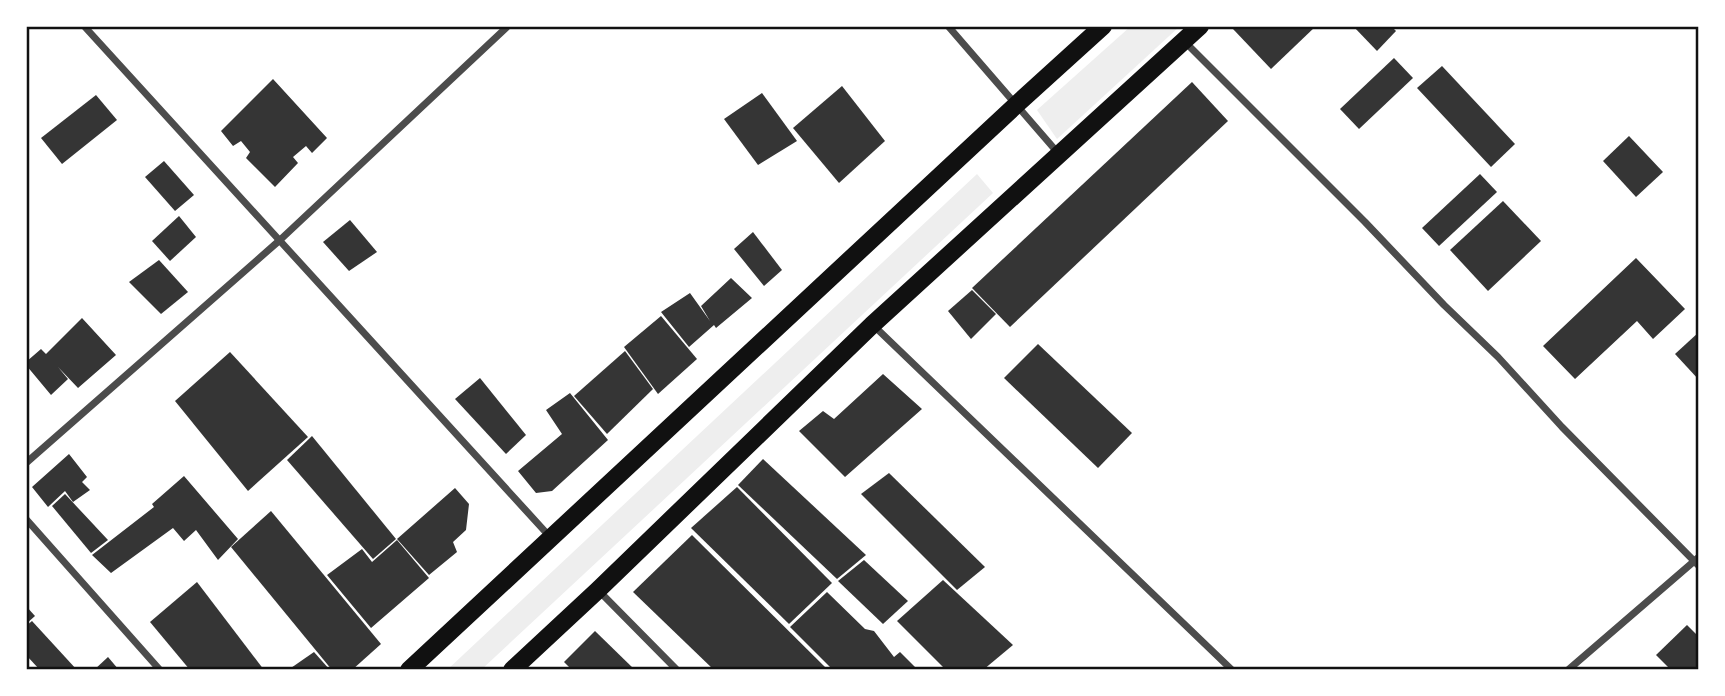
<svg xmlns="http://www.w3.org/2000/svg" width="1725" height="696" viewBox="0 0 1725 696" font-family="'Zilla Slab',serif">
<rect width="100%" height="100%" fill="#fff"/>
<g fill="#eee">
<polygon points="1131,26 1180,26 1057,139 1037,110"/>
<polygon points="977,174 993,193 481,670 447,670"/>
</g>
<g fill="#353535">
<polygon points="1235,26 1316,26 1271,69 1233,29"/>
<polygon points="1353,26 1391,26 1396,31 1377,51"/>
<polygon points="1394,58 1413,78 1359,129 1340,109"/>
<polygon points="1442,66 1515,144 1491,167 1417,88"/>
<polygon points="273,79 327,138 312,153 306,146 293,157 298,163 275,187 246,158 250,152 241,141 233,146 221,131"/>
<polygon points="1192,82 1228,121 1010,327 972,288"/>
<polygon points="842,86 885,141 839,183 793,128"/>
<polygon points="762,93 797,141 758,165 724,119"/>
<polygon points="96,95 117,120 62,164 41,138"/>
<polygon points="1629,136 1663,172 1636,197 1603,161"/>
<polygon points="164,161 194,195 175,211 145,177"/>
<polygon points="1480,174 1497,192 1439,246 1422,228"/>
<polygon points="1503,201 1541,241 1488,291 1450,250"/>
<polygon points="179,216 196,237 170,261 152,241"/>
<polygon points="350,220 377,252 349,271 323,242"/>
<polygon points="753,232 782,270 764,286 734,249"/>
<polygon points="1636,258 1685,309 1653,339 1637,321 1575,379 1543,346"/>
<polygon points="159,260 188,292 161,314 129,282"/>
<polygon points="731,278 752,298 716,328 714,325 689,347 661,312 690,293 710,321 701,306"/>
<polygon points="972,290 996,314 971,339 948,311"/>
<polygon points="661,316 697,359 658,394 624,347"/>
<polygon points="82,318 116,355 78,388 58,367 68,379 51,395 26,365 26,362 41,349 46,354"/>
<polygon points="1699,332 1699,380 1675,354"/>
<polygon points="1038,344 1132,433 1098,468 1004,378"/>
<polygon points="625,351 653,389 607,434 574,396"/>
<polygon points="230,352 308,437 248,491 175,401"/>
<polygon points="883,374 922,409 845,477 799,431 823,411 834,419"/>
<polygon points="480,378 526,435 506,454 455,399"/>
<polygon points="570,393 608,440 552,491 536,493 518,471 562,434 546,410"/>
<polygon points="312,436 396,539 373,559 287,460"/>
<polygon points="69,454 87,477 82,482 90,490 73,502 65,491 48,507 32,487"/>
<polygon points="763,459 866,555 837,579 738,485"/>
<polygon points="889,473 985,567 957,590 861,494"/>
<polygon points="184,476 238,539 218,560 196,530 184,541 173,528 111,573 92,555 154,507 152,504"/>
<polygon points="737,487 832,583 789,624 691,528"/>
<polygon points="455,488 469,504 466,530 453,542 457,552 429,575 397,539"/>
<polygon points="65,494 108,540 91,553 52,506"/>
<polygon points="271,511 381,644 352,670 332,670 231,547"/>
<polygon points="692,535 828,670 714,670 633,592"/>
<polygon points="397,540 429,578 371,628 327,575 362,549 372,562"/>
<polygon points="864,560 908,601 883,624 838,581"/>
<polygon points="943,580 1013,645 983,670 946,670 897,621"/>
<polygon points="197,582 264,670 190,670 150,622"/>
<polygon points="827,592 865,629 874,631 894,657 900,652 918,670 833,670 790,627"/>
<polygon points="26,606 35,616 26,624"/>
<polygon points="32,621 77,670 40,670 26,655 26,626"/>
<polygon points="1687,625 1699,637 1699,670 1671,670 1656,655"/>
<polygon points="595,631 635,670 572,670 564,662"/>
<polygon points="314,652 330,670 288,670"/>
<polygon points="108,657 119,670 94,670"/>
</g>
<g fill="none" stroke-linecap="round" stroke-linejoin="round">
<g stroke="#4c4c4c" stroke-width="7">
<polyline points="84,26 551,538"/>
<polyline points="948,26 1058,153"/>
<polyline points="1185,42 1365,222 1444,305 1498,357 1562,427 1699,566"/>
<polyline points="873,325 1232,670"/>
<polyline points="26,463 280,240 508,26"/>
<polyline points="26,519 160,670"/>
<polyline points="599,591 677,670"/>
<polyline points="1568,670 1699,557"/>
</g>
<g stroke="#111" stroke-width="18">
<polyline points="409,670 1016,105 1103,26"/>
<polyline points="512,670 598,590 872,325 1200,26"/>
</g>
</g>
<rect width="1725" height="696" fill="none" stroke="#ffffff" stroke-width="56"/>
<rect x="28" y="28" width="1669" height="640" fill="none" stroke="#111" stroke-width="2.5"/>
</svg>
